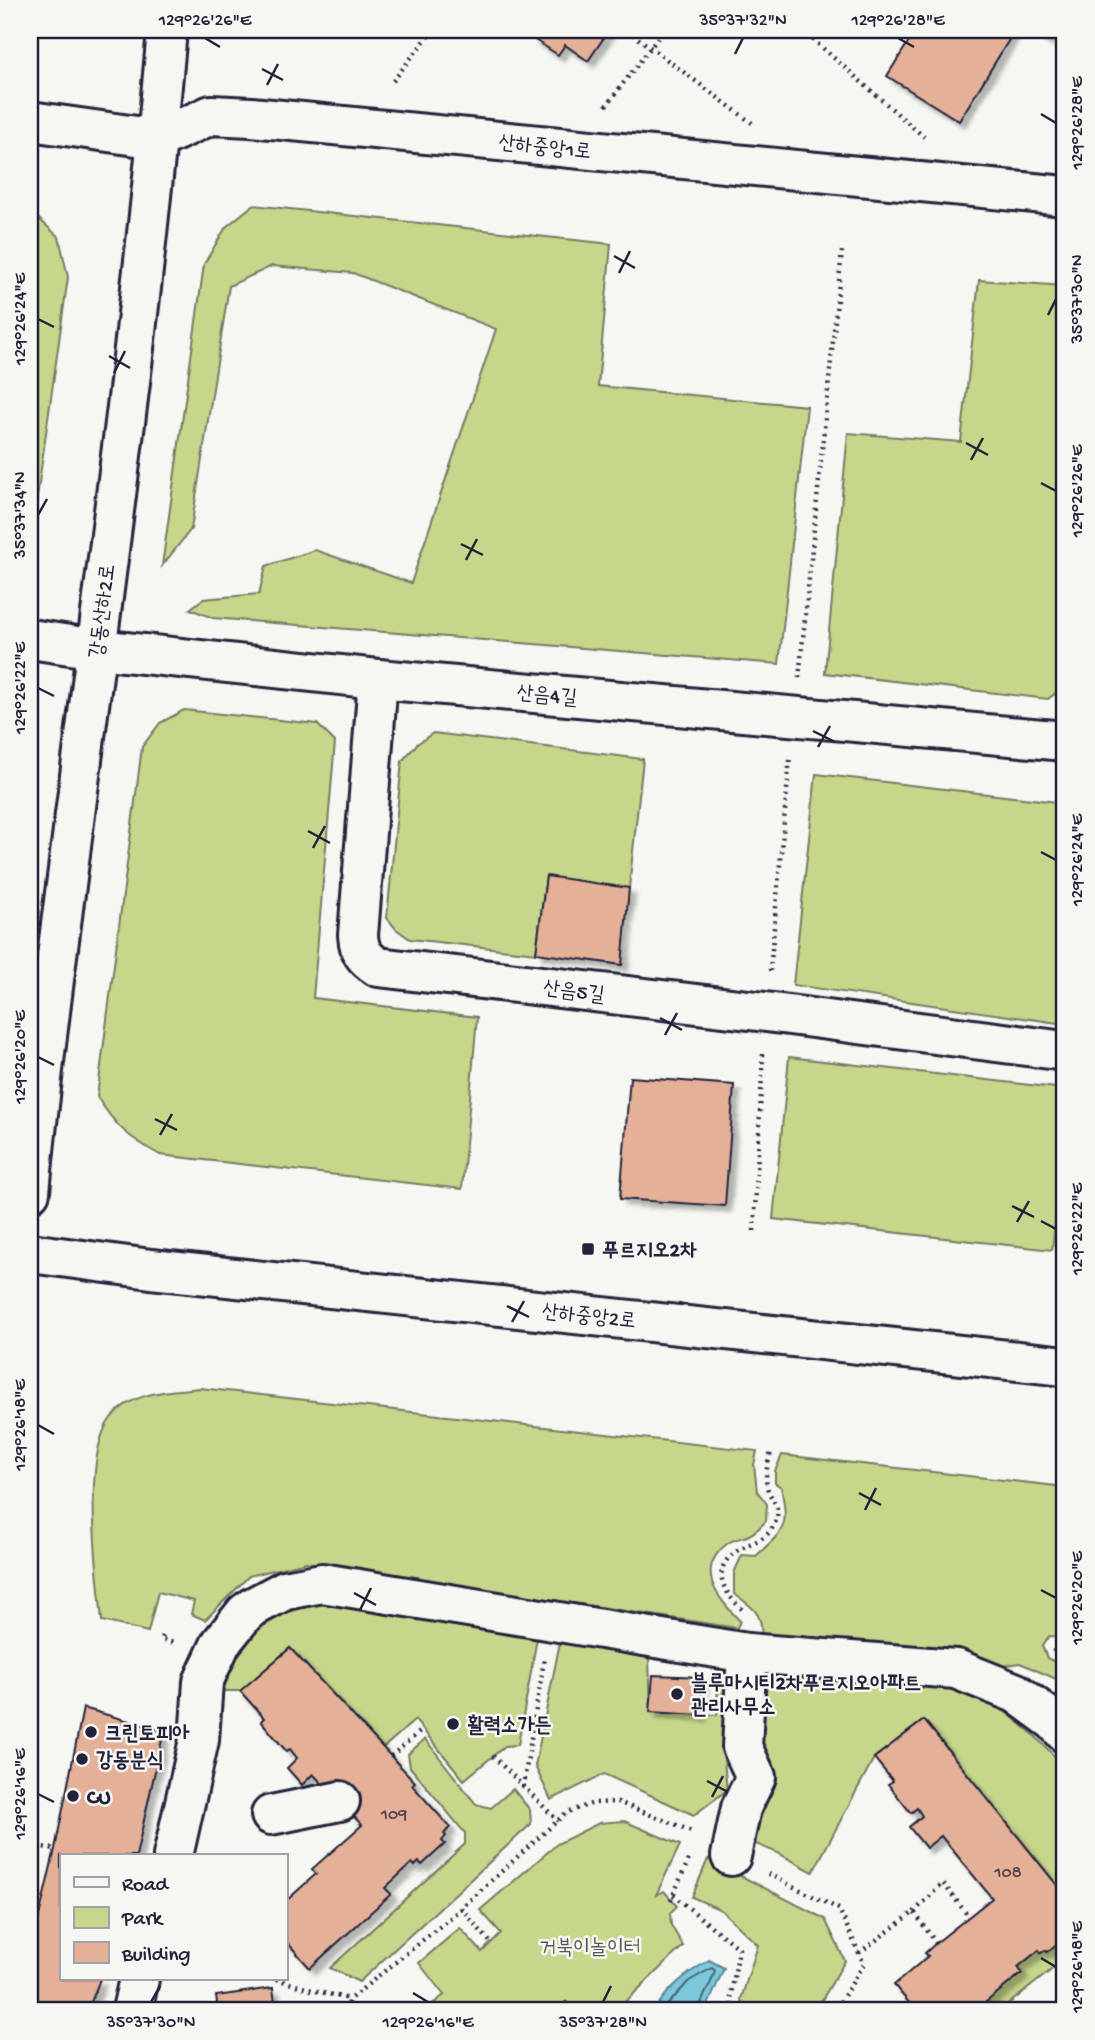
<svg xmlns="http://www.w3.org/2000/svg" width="1095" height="2040" viewBox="0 0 1095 2040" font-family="'Gochi Hand','Poor Story',sans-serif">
<defs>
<filter id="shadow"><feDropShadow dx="6" dy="6" stdDeviation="2" flood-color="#0004"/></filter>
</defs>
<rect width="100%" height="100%" fill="#f6f6f2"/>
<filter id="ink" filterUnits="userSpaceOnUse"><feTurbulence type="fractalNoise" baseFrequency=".0143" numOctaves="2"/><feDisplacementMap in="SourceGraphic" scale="14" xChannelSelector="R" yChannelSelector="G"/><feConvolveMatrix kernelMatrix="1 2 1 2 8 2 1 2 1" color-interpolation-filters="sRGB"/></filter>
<g filter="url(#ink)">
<g fill="#c6d68b" stroke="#747c63" stroke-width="2">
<polygon points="253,205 611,244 598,386 807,406 779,664 213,618 190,609 203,599 259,594 266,566 315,550 411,583 496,329 353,273 272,266 229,286 191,529 162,566 204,264 226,227"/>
<polygon points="30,211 59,237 68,277 30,547"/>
<polygon points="979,280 1065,286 1065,686 1048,699 825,673 848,433 961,442"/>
<path d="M184 710 317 724 335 742 313 998 477 1017 462 1189 160 1155C128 1137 117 1128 97 1097L142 747 160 723Z"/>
<polygon points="433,733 643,759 629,888 546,877 536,953 410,939 396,929 387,918 402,761 417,744"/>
<polygon points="816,774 1065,803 1065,1024 793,985"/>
<polygon points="789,1057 1065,1089 1065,1134 1052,1250 773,1219"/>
<path d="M200 1388 757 1451 754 1465 757 1491 767 1504 766 1521C761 1526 756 1532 749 1535 743 1538 734 1539 728 1543 693 1570 718 1598 740 1621L737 1628 306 1562 249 1576 205 1620 191 1614 194 1601 158 1592 148 1632 102 1621C98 1574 81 1456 111 1418 132 1391 169 1391 200 1388Z"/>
<path d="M782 1455 1065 1487V1637L1049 1636 1042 1646 1047 1658 1065 1667V1683L1020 1663 1008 1665 1002 1673 761 1637C764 1614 752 1606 734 1594V1573L742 1555 756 1556C786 1528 789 1528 781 1487L775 1483V1471Z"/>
<path d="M324 1604 537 1638 518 1745 505 1746 464 1780 415 1720 383 1748 290 1648 240 1691H224C229 1658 255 1625 287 1613 298 1608 312 1607 324 1604Z"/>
<polygon points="560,1642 649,1658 651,1712 717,1715 718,1671 729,1671 723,1750 727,1790 694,1815 604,1774 551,1800 535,1766"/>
<polygon points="775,1672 938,1684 1002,1709 1034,1735 1065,1767 1065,1895 924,1720 874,1758 813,1872 778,1853 751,1842 776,1779 759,1748 764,1691"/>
<polygon points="425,1739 476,1804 491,1808 513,1789 530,1810 531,1824 359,1982 330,1968 465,1844 465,1833 410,1767 408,1754"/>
<polygon points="624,1821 680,1845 656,1895 664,1891 677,1906 670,1913 671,1925 683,1946 617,2010 425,2010 444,1995 419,1963 460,1928 482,1952 501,1933 480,1910 557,1844 599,1823"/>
<polygon points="708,1859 825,1919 845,1961 816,2010 743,2010 741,1999 758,1945 721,1910 692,1897"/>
<polygon points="1065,1937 1065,1959 1001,2010 976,2010 1022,1973 1018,1967 1039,1950 1041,1953 1045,1950 1047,1952"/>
</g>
<path fill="#7bc8da" stroke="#57869a" stroke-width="2" d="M709 1960 724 1968 706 2010H655C668 1987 688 1973 709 1960Z"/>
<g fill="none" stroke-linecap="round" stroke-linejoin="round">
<path stroke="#46647b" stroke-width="2" d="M663 2010 689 1981 712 1968 715 1971C712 1985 701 1996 700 2010"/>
</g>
<g fill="#e4b097" stroke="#22223b" stroke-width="2" filter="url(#shadow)">
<polygon points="537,30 609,30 588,61 565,45 558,55 532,38"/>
<polygon points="916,30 1015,30 959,121 887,76"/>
<polygon points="1031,30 1053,30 1046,40"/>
<polygon points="546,876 629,888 622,965 536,953"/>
<polygon points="630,1077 734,1085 725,1206 620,1199"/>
<polygon points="1065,1177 1065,1240 1058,1240"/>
<polygon points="290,1648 415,1782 412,1785 450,1827 444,1834 446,1836 442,1841 445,1844 422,1865 419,1862 415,1866 412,1863 385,1888 391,1894 310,1968 285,1940 285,1902 316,1874 312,1869 362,1825 313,1774 302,1785 287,1768 297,1758 290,1749 286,1751 261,1721 264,1718 240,1691"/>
<polygon points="653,1675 702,1677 701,1715 650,1712"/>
<polygon points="83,1708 164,1731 136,1856 61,1856 61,1979 100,1979 88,2010 30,2010 30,1954 55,1849"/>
<polygon points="924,1720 1065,1895 1065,1937 1047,1952 1045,1950 1041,1953 1039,1950 1018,1967 1022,1973 976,2010 915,2010 894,1985 928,1956 925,1953 936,1943 992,1898 941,1836 926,1848 909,1827 922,1816 917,1808 911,1813 888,1784 893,1781 874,1758"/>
<polygon points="273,1988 276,2010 218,2010 216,1996"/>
<polygon points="566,2002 573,2010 556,2010"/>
</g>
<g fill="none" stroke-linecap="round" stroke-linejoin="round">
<defs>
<g id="street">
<polyline points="30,121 158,139 211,115 251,117 1065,196"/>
<polyline points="30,639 97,649 378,679 1065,741"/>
<path d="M378 679 358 935C359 951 364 958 378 967L766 1012 1065 1051"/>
<path d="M30 1192C41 1071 58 951 73 830 107 564 144 297 167 30"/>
<polyline points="271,1815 340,1801"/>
<polyline points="173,1856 199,1740 203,1682 221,1643 245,1613 253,1607 285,1590 322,1583 747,1653 956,1669 1016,1693 1054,1721 1065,1733"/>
<polyline points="731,1856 741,1808 756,1777 742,1747 747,1653"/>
<polyline points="132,2010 139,1979"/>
</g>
<polyline id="secondary" points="30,1253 151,1269 1065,1366"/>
</defs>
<use href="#street" stroke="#22223b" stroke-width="44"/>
<use href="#secondary" stroke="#22223b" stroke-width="44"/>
<g stroke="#22223b" stroke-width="4.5" stroke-dasharray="2 5" stroke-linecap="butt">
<polyline points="627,30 752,123"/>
<polyline points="802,30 924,137"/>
<polyline points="393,81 433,30"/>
<polyline points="606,106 664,30"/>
<polyline points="799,678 842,251"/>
<polyline points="770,971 790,757"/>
<polyline points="754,1231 763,1054"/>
<path d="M742 1609C721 1590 710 1567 740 1549 755 1540 769 1540 776 1520 781 1506 772 1501 768 1490 764 1478 767 1465 771 1453"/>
<polyline points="163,1636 161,1640 175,1643"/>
<polyline points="1065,1644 1054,1647 1054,1653 1065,1661"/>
<polyline points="391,1756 423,1729"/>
<polyline points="493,1756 558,1821"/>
<polyline points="523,1787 544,1660"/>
<polyline points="30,1845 55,1849"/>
<polyline points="768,1874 839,1909 864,1964 835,2010"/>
<polyline points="673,1895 739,1949 731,1995 732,2010"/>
<polyline points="671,1900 689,1859"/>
<polyline points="461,1908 491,1943"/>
<polyline points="914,1912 943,1883 969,1917"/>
<polyline points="859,1953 914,1912 936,1943"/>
<polyline points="276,1979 312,1990 349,1999"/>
<polyline points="345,2010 350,1999 449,1919 567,1812 594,1803 618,1802 694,1832"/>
<polyline points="626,2010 626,2002"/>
</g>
<use href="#street" stroke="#f6f6f2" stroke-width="38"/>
<use href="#secondary" stroke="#f6f6f2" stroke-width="38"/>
</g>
</g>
<path fill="none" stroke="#22223b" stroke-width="2.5" d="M205 38 220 47M898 38 914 47M735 54 743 38M262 69 283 80M267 85 278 64M1041 114 1056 123M614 256 635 268M619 273 630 251M1048 315 1056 299M38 319 54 327M109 356 130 368M114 373 125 351M966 443 988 455M971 460 983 438M1041 483 1056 491M38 515 47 499M461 544 483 555M466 560 477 539M38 688 54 696M813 731 835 742M818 747 830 726M308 831 330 843M313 848 325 826M1041 852 1056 860M660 1018 682 1030M665 1035 677 1013M38 1057 54 1065M155 1119 177 1130M160 1135 172 1114M1012 1206 1034 1217M1041 1221 1056 1229M1017 1222 1029 1201M507 1306 529 1317M512 1322 524 1301M38 1425 54 1434M859 1493 881 1505M865 1510 876 1488M1041 1590 1056 1598M354 1593 376 1605M360 1610 371 1588M707 1781 728 1792M38 1794 54 1802M712 1797 723 1776M1041 1958 1056 1967M413 1993 428 2002M151 2002 160 1986M603 2002 611 1986"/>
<g fill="#22223b" stroke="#f6f6f2" stroke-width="2.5">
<rect x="581" y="1242" width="14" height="14" rx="3.5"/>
<circle cx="677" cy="1694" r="7"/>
<circle cx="453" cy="1724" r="7"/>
<circle cx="91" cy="1732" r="7"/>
<circle cx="82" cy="1759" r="7"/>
<circle cx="73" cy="1796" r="7"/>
</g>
<g text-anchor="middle" stroke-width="5" stroke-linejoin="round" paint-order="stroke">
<g font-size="18" fill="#524652">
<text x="394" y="1819">109</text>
<text x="1008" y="1877">108</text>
</g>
<g font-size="21" fill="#22223b" stroke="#f6f6f2">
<text transform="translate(545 146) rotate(6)" y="7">산하중앙1로</text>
<text transform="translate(101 611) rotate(-83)" y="7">강동산하2로</text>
<text transform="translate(547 694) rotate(5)" y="7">산음4길</text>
<text transform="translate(574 990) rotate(7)" y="7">산음5길</text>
<text transform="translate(589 1315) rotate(6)" y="7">산하중앙2로</text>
</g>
<g font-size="21" font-weight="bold" fill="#22223b" stroke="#f6f6f2" text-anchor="start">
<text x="602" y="1256">푸르지오2차</text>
<text x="691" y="1689">블루마시티2차푸르지오아파트<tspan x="691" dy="24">관리사무소</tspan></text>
<text x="467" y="1731">활력소가든</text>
<text x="105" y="1739">크린토피아</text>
<text x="96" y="1766">강동분식</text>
<text x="87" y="1803">CU</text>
</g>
<g font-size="21" fill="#535853" stroke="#f6f6f2">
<text x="590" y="1953">거북이놀이터</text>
</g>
</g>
<rect width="1095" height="2040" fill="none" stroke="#f6f6f2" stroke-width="77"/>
<rect x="60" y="1854" width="228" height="126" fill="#f6f6f2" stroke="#a1a1a9" stroke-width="2"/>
<rect x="74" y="1877" width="35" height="10" fill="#f6f6f2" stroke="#a1a1a9" stroke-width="2"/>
<text x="122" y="1890" font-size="21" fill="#22223b">Road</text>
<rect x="74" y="1907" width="35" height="21" fill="#c6d68b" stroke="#a1a1a9" stroke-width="2"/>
<text x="122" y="1924" font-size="21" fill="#22223b">Park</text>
<rect x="74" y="1942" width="35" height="21" fill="#e4b097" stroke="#a1a1a9" stroke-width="2"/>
<text x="122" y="1960" font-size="21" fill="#22223b">Building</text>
<rect x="38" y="38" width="1018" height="1964" fill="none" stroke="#22223b" stroke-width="2.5"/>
<g font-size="18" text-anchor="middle" fill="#22223b">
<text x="205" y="25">129°26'26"E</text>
<text x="743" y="25">35°37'32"N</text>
<text x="898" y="25">129°26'28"E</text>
<text transform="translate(1076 123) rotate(-90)" y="6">129°26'28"E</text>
<text transform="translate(1076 299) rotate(-90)" y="6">35°37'30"N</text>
<text transform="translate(19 319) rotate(-90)" y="6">129°26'24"E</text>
<text transform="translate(1076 491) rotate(-90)" y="6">129°26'26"E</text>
<text transform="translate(19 515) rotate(-90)" y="6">35°37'34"N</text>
<text transform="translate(19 688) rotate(-90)" y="6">129°26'22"E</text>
<text transform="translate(1076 860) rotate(-90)" y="6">129°26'24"E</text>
<text transform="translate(19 1057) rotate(-90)" y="6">129°26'20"E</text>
<text transform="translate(1076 1229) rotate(-90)" y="6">129°26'22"E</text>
<text transform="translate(19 1425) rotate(-90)" y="6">129°26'18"E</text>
<text transform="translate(1076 1598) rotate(-90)" y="6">129°26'20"E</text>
<text transform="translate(19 1794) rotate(-90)" y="6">129°26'16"E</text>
<text transform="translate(1076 1967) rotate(-90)" y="6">129°26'18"E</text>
<text x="151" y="2027">35°37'30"N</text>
<text x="428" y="2027">129°26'16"E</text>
<text x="603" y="2027">35°37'28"N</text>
</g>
</svg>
